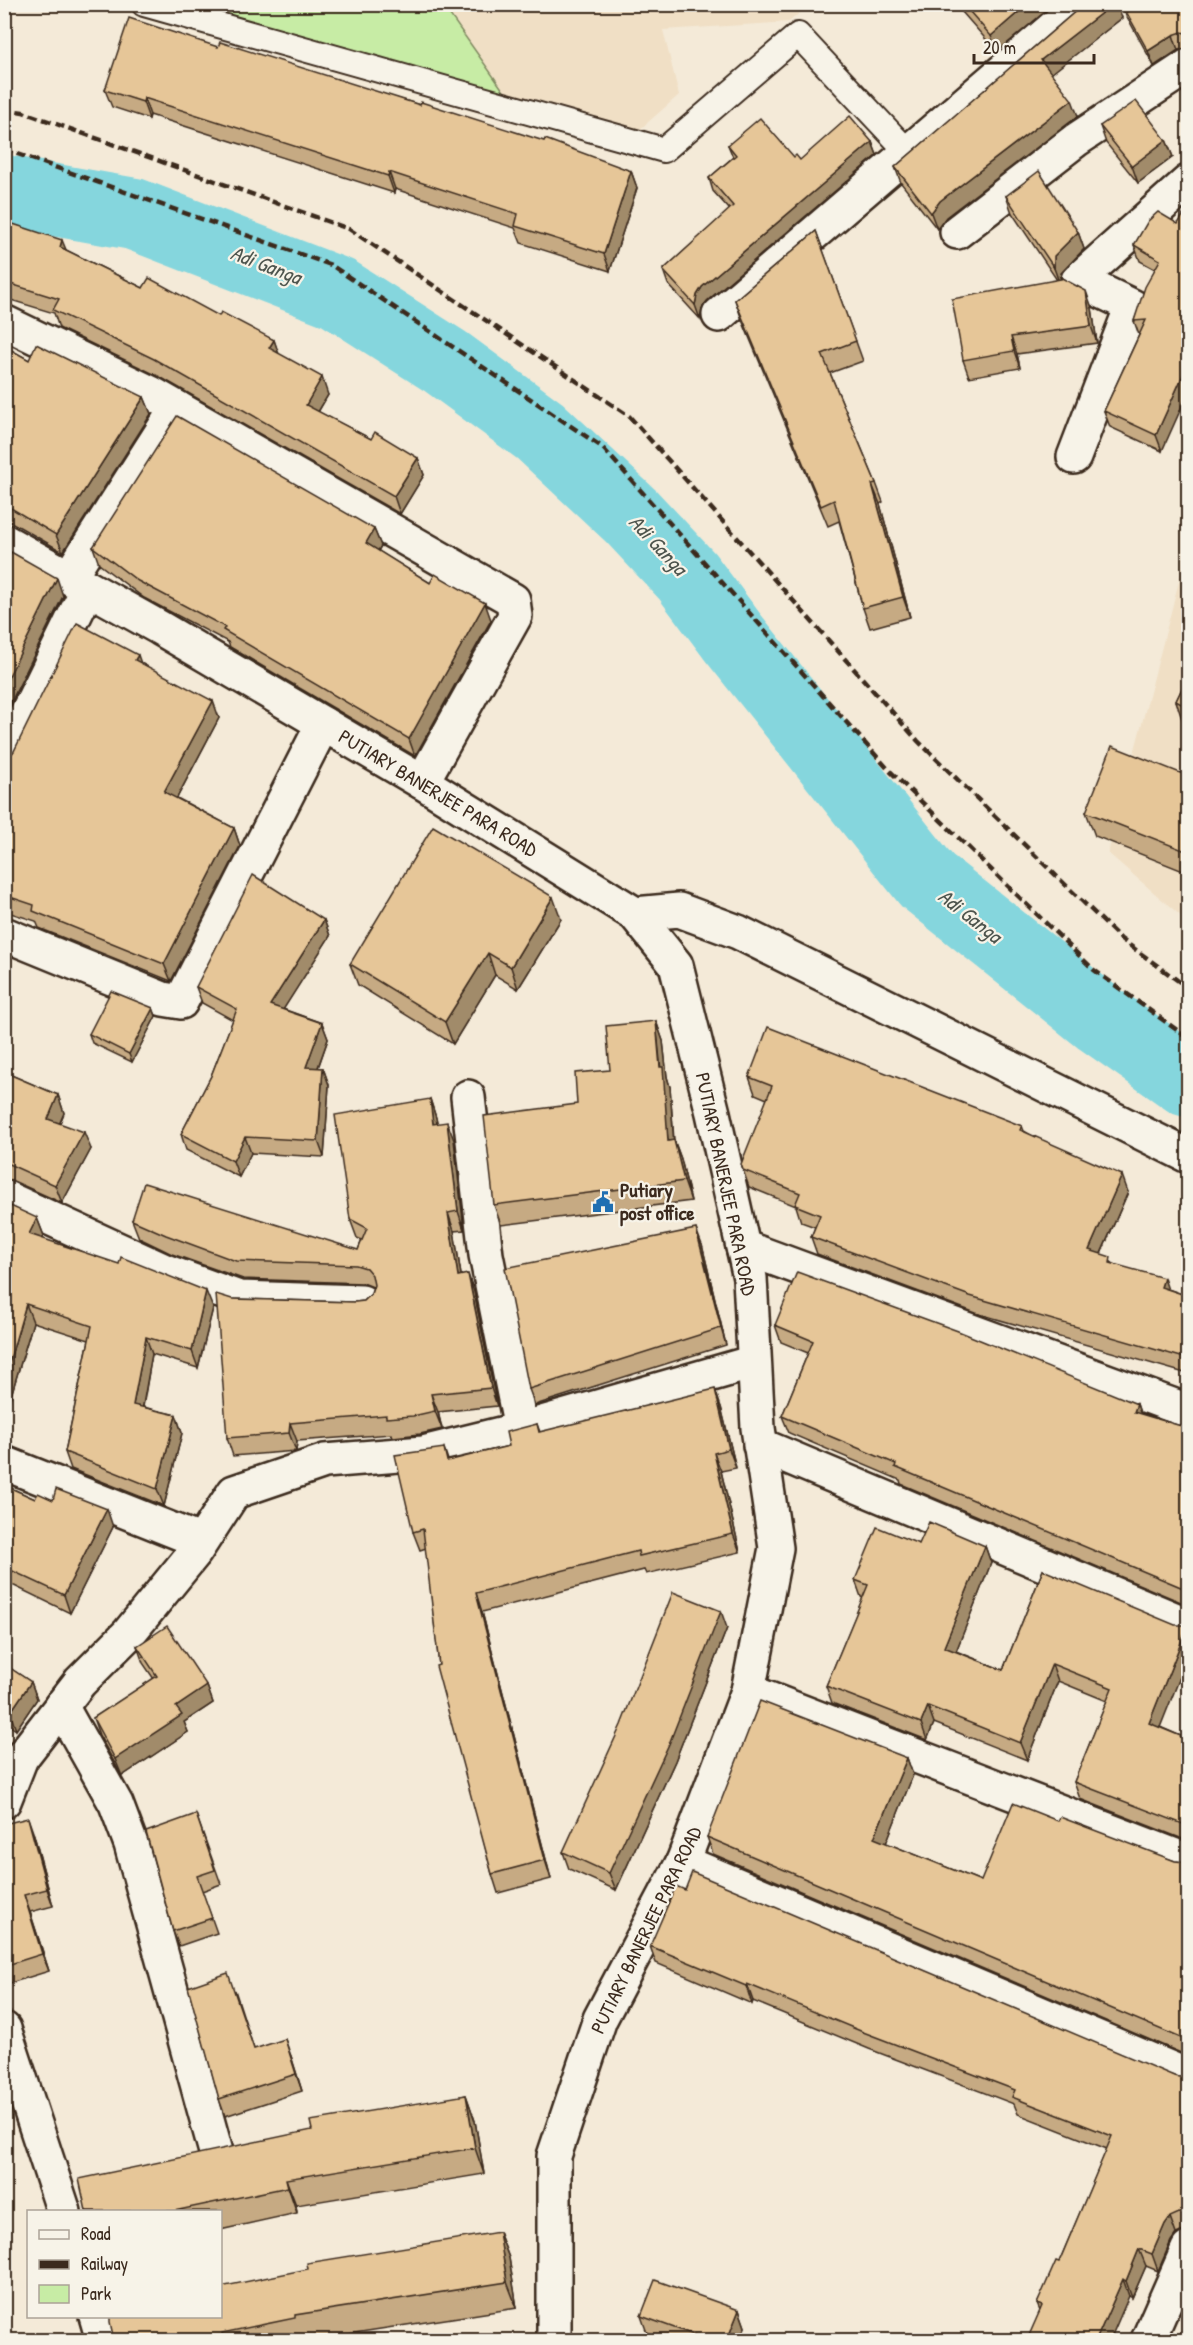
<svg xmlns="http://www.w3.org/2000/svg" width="1193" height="2345" viewBox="0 0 1193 2345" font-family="'Patrick Hand',sans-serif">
<rect width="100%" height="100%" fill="#f4ead8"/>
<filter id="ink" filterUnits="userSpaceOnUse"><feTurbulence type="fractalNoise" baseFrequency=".0167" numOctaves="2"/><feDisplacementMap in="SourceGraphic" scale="12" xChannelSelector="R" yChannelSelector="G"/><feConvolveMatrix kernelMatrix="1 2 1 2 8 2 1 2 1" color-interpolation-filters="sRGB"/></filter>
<g filter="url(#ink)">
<g fill="#f0dfc5">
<polygon points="166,5 809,5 789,22 663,30 679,95 638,131"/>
<polygon points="1188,547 1188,922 1108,853"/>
</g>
<polygon fill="#c7eca5" stroke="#818b62" stroke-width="1.5" points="176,5 443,5 522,117"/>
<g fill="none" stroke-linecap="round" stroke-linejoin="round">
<polyline stroke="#85d6dd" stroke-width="72" points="4,191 134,214 338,293 446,362 540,431 631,516 687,576 732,636 927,881 1100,1019 1188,1081"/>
<defs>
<polyline id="lane" points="144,4 664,150 798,35 908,152"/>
<g id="street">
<polyline points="957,232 1076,140 1188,66"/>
<polyline points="719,315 1081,4"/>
<polyline points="4,322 151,393 513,600 515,616 422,782"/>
<polyline points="1074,457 1132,306 1078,280 1188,182"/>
<polyline points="69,577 177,408"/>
<polyline points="4,760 88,588"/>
<polyline points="635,914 679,910 738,932 1188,1156"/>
<polyline points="4,934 163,999 181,1002 323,724"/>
<polyline points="468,1097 486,1255 521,1429"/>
<polyline points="4,1197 165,1271 239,1298 362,1302"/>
<polyline points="743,1247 1188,1411"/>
<polyline points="760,1445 1188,1625"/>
<polyline points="4,1463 200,1541"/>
<polyline points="748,1691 1188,1861"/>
<polyline points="61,1706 116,1804 131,1844 216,2152"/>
<polyline points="4,1801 21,1758 80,1682 128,1634 195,1552 234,1492 325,1461 423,1453 521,1429 754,1362"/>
<polyline points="683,1862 1188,2076"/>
<polyline points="4,2029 64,2212"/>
<polyline points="96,2316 103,2340"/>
<polyline points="1148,2340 1188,2249"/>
</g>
<polyline id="secondary" points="4,541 160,628 422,782 635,914 676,965 713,1113 750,1278 758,1428 776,1548 748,1691 683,1862 600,2019 554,2156 554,2340"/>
</defs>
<use href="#lane" stroke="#3b2a1e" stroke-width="28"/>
<use href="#street" stroke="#3b2a1e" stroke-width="38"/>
<use href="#secondary" stroke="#3b2a1e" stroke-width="38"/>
<use href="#lane" stroke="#f7f3e8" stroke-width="24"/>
<use href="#street" stroke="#f7f3e8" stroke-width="33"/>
<use href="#secondary" stroke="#f7f3e8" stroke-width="33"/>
<g stroke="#3b2a1e" stroke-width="4.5" stroke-dasharray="9 4.5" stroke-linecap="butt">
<polyline points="4,109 23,112 349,229 629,416 918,741 1121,939 1188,988"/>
<polyline points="4,149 331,265 602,447 888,769 1094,970 1188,1038"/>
</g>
</g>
<g fill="#c6aa83" stroke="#3b2a1e" stroke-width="1.5">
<polygon points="955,4 1054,4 997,52"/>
<polygon points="1084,4 1117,4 1122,18 1051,73 1078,116 946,217 937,229 901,183 895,167"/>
<polygon points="1120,4 1188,4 1188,48 1178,50 1154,66"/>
<polygon points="218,47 420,105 631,171 637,188 610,271 521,243 515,228 395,189 394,193 150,115 149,119 112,107 105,90"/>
<polygon points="1100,126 1166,140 1173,157 1138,183 1106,143"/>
<polygon points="872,142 877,155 707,301 702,308 700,319 668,284 663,270 730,210 713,191 709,178 733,157 728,145 794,157 800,160"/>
<polygon points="1006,196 1078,232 1084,249 1061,273 1061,277 1092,308 1097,343 1017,354 1020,368 969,377 963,360 1057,280 1012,213"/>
<polygon points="1178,224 1162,451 1110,427 1104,411 1139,335 1134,321 1155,269 1140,261 1134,245"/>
<polygon points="4,228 66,250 143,288 219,316 274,340 278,353 328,395 318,412 371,439 418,458 424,475 400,514 160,377 59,328 54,313 4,298"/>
<polygon points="816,231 863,361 830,373 876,483 883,502 880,504 910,617 870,628 863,608 839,521 828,526 742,320 735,300"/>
<polygon points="4,346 29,360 144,397 151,414 63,552 4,518"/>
<polygon points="374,529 381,546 378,551 491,620 415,756 230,647 228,642 144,598 99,564 93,547"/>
<polygon points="141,663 219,718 177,798 234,828 240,846 171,981 39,928 36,921 4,911 4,759 8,758"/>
<polygon points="1188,676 1188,727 1184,725 1176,701"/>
<polygon points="1188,776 1188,873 1095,836 1086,812"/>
<polygon points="561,919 518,989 495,975 453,1044 358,985 350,964"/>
<polygon points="324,920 330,936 283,1009 322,1023 328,1039 318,1068 323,1068 329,1085 324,1157 251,1153 239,1177 186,1150 181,1134 211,1076 233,1020 202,1003 196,987"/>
<polygon points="153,1008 156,1016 132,1062 92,1043 89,1034"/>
<polygon points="656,1021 663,1041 667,1077 670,1087 674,1140 681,1159 691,1201 501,1225 494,1205 610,1070"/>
<polygon points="4,1072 58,1095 64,1113 60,1123 91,1149 62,1203 11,1180 4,1179"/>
<polygon points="749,1077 1022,1126 1024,1131 1128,1192 1101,1254 1114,1264 1168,1289 1188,1296 1188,1374 976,1313 817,1254 811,1237 815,1227 801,1222 796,1206 749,1187 743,1170 767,1099 755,1094"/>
<polygon points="430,1099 436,1118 437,1123 454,1140 464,1230 454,1231 461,1275 474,1292 497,1406 438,1412 442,1429 420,1434 393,1437 392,1434 297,1441 296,1451 233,1456 227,1438 232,1299 355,1302 364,1301 371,1294 373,1287 363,1283 243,1279 172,1254 139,1238 132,1220 358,1250 362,1240 357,1238 350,1219"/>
<polygon points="37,1218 44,1236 42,1239 213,1308 198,1368 152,1354 143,1407 176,1415 182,1433 164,1506 71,1469 65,1452 89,1340 33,1322 4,1419"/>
<polygon points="702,1245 726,1345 535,1405 529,1389"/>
<polygon points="775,1325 1137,1404 1140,1414 1188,1428 1188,1605 901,1484 900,1480 789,1433 782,1416 808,1353 781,1342"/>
<polygon points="721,1407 736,1468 721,1471 740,1552 646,1574 644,1570 482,1612 551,1879 498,1893 492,1874 439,1665 426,1548 420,1550 413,1532 444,1448 448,1460 509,1446 537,1424 540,1432"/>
<polygon points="4,1485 35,1499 53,1500 113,1527 70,1613 4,1581"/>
<polygon points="919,1544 985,1546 991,1563 956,1651 1003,1670 1043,1570 1160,1727 1188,1739 1188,1841 1080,1799 1074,1782 1107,1701 1058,1681 1027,1760 934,1723 927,1740 832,1703 826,1686 863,1598 861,1597 855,1580"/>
<polygon points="727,1628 675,1761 616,1890 569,1869 563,1852"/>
<polygon points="137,1646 207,1686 213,1703 184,1722 188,1732 122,1776 99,1735 93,1718 154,1679 143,1663"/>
<polygon points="4,1664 31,1682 37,1699 16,1730 4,1722"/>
<polygon points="907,1758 913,1775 886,1843 981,1881 1058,1821 1175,1861 1185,1862 1188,1861 1188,2056 713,1854 707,1837"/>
<polygon points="196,1814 221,1884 202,1891 217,1933 179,1946 173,1931"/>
<polygon points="34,1835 53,1906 30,1912 49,1971 4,1985 4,1864"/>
<polygon points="650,1946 1174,2076 1184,2078 1188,2076 1188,2231 1185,2230 1176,2234 1171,2241 1158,2271 1146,2266 1132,2298 1129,2296 1040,2311 1037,2304 1059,2262 1107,2149 1018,2114 1014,2104 869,2049 753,2001 752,2004 656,1963"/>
<polygon points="235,1990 254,2049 291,2056 302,2091 225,2116 219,2099"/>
<polygon points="466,2095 475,2121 484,2174 296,2205 297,2213 220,2230 220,2211 86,2211 312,2130"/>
<polygon points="499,2232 509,2258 517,2308 309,2340 114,2340"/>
<polygon points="739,2310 745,2327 740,2340 668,2340 647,2333 641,2316"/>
</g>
<g fill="#a18b6a" stroke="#3b2a1e" stroke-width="1.5">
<polygon points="764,4 774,4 766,10"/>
<polygon points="1028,4 1054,4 997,52 991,36"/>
<polygon points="1113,4 1117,4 1122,18 1047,77 1041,60"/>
<polygon points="1173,35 1178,50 1154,66 1148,51"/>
<polygon points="144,98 150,115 149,119 143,102"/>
<polygon points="1072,100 1078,116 946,217 937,229 931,213 940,201"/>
<polygon points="1166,140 1173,157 1138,183 1132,166"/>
<polygon points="872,142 877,155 707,301 702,308 700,319 695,305 697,295 702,287"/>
<polygon points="631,171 637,188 610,271 604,254"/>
<polygon points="389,172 395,189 394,193 388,176"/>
<polygon points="1078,232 1084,249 1061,273 1060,285 1054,268 1054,256"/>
<polygon points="62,240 69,257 60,247"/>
<polygon points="1086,291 1092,308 1097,343 1091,326"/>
<polygon points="1188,329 1188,355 1182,341"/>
<polygon points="1011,337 1017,354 1020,368 1014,351"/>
<polygon points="274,340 280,357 269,348"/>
<polygon points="1188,364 1188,393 1162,451 1156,435"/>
<polygon points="322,377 328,395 312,422 306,405"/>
<polygon points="144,397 151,414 63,552 56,535"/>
<polygon points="418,458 424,475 400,514 394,496"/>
<polygon points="872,484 880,504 910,617 903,597"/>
<polygon points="374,529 381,546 372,560 366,543"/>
<polygon points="57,578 63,596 4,716 4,686"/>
<polygon points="485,603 491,620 415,756 409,739"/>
<polygon points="138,655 144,672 135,660"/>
<polygon points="213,701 219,718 171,809 164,792"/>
<polygon points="234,828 240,846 171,981 164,964"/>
<polygon points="553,897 561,919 518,989 511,967"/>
<polygon points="324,920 330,936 276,1021 270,1005"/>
<polygon points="488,953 495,975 453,1044 445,1022"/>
<polygon points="153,1008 156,1016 132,1062 129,1054"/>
<polygon points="656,1021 663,1041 667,1077 670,1087 675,1161 668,1141"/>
<polygon points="322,1023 328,1039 312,1084 306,1067"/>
<polygon points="323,1068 329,1085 324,1157 318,1141"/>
<polygon points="58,1095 64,1113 54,1136 48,1119"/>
<polygon points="430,1099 436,1118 440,1142 433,1124"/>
<polygon points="447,1122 454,1140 464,1230 458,1211"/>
<polygon points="84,1132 91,1149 62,1203 55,1185"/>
<polygon points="245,1137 251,1153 239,1177 233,1161"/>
<polygon points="674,1140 681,1159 691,1201 684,1181"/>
<polygon points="1122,1175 1128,1192 1095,1267 1089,1250"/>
<polygon points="448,1213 454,1231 464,1294 458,1276"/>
<polygon points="37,1218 44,1236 35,1252 29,1234"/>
<polygon points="696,1229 702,1245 726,1345 721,1328"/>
<polygon points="468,1274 474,1292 497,1406 491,1388"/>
<polygon points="1164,1278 1170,1296 1161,1287"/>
<polygon points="206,1291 213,1308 198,1368 192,1351"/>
<polygon points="26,1304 33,1322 4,1419 4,1380"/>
<polygon points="146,1337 152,1354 140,1422 133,1405"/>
<polygon points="715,1389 721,1407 736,1468 729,1449"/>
<polygon points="431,1394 438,1412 442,1429 435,1411"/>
<polygon points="1137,1404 1143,1421 1134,1412"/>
<polygon points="176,1415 182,1433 164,1506 157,1489"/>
<polygon points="290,1423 297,1441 296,1451 289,1433"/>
<polygon points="714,1453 721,1471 740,1552 733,1534"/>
<polygon points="107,1509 113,1527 70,1613 64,1595"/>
<polygon points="985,1546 991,1563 951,1664 944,1647"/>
<polygon points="476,1593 482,1612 551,1879 545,1860"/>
<polygon points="721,1611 727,1628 675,1761 616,1890 609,1873"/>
<polygon points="1188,1625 1188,1657 1155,1740 1149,1723"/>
<polygon points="1052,1664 1058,1681 1027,1760 1020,1743"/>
<polygon points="31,1682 37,1699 16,1730 10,1713"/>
<polygon points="207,1686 213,1703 184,1722 188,1732 122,1776 115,1759 176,1707"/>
<polygon points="928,1706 934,1723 927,1740 921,1723"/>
<polygon points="907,1758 913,1775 881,1856 874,1838"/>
<polygon points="28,1818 34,1835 53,1906 47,1889"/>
<polygon points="24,1895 30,1912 49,1971 42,1954"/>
<polygon points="747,1984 753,2001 752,2004 746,1986"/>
<polygon points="285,2039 291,2056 302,2091 296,2074"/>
<polygon points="466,2095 475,2121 484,2174 475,2148"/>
<polygon points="286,2179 296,2205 297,2213 288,2187"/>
<polygon points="1170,2217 1176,2234 1171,2241 1158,2271 1152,2254 1165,2224"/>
<polygon points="499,2232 509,2258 517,2308 507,2282"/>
<polygon points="1139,2249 1146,2266 1132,2298 1126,2281"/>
<polygon points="1123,2279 1129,2296 1110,2340 1096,2340"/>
<polygon points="739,2310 745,2327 740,2340 727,2340"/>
</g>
<g fill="#e6c698" stroke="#3b2a1e" stroke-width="1.5">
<polygon points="963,4 1028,4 991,36"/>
<polygon points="1084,4 1113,4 1041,60 1072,100 940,201 931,213 895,167"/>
<polygon points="1122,4 1188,4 1188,34 1182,32 1173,35 1148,51"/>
<polygon points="129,18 218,47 220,42 420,105 421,102 544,141 545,139 631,171 604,254 515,226 518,214 389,172 388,176 144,98 143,102 105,90"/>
<polygon points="1136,101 1166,140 1132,166 1100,126"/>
<polygon points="850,116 872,142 702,287 697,295 695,305 663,270 733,206 709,178 736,155 728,145 760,118 794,157 796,155 800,160"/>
<polygon points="1039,171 1078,232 1054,256 1054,268 1006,196"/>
<polygon points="1188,207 1188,329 1182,341 1188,344 1188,364 1156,435 1104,411 1146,320 1134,321 1145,287 1160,260 1134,245 1148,221 1158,212 1178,224"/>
<polygon points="13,224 62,240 60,247 143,288 149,278 219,316 221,312 274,340 269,348 322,377 306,405 371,439 375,432 418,458 394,496 154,359 53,310 59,299 4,282 4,228 11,229"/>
<polygon points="816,231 856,341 822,354 876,483 872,484 903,597 863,608 834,500 821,506 735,300"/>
<polygon points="1060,277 1086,291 1091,326 1011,337 1014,351 963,360 952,299 1061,279"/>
<polygon points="36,344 144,397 56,535 4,504 4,346 29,360"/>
<polygon points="177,416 374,529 366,543 430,583 435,574 485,603 409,739 223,630 225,627 138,581 93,547"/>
<polygon points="11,552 57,578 4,686 4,564"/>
<polygon points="77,623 138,655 135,660 213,701 164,792 234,828 164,964 33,911 34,905 4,895 4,759 8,758 14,751"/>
<polygon points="1188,676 1188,708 1176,701"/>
<polygon points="1112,746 1188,776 1188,852 1086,812"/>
<polygon points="433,826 553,897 511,967 488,953 445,1022 350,964"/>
<polygon points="253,875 324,920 270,1005 322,1023 306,1067 323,1068 318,1141 245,1137 233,1161 181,1134 211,1076 237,1009 196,987"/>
<polygon points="111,991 153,1008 129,1054 89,1034"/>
<polygon points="656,1021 660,1067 663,1067 668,1141 674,1140 684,1181 494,1205 484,1116 577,1104 575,1073 610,1070 606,1026"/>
<polygon points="768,1027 1022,1126 1020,1130 1122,1175 1089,1250 1111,1257 1110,1263 1164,1278 1161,1287 1188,1296 1188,1359 970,1296 811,1237 820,1215 795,1205 800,1193 743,1170 741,1164 772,1086 749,1077"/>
<polygon points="4,1072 58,1095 48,1119 84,1132 55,1185 4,1162"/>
<polygon points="430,1099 433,1124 447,1122 458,1211 448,1213 458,1276 468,1274 491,1388 431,1394 435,1411 413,1416 386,1418 386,1415 290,1423 289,1433 227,1438 216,1294 232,1299 355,1302 364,1301 371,1294 374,1285 372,1275 366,1268 356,1265 236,1261 166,1235 132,1220 144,1183 358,1250 367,1228 350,1219 335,1115"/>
<polygon points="4,1203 37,1218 29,1234 119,1264 121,1257 206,1291 192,1351 146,1337 133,1405 176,1415 157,1489 65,1452 92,1326 26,1304 4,1380"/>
<polygon points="696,1229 721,1328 529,1389 505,1268"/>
<polygon points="797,1272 958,1331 1137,1404 1134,1412 1188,1428 1188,1590 895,1467 896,1464 782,1416 813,1341 775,1325"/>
<polygon points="715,1389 729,1449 714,1453 733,1534 639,1556 638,1551 476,1593 545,1860 492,1874 436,1666 439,1665 423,1529 413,1532 395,1455 444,1448 447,1461 509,1446 506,1432 537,1424 539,1432"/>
<polygon points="4,1485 35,1499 38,1493 53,1500 56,1489 107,1509 64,1595 4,1567"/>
<polygon points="929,1522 985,1546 944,1647 1003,1670 1043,1570 1175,1625 1188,1625 1149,1723 1188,1739 1188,1826 1074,1782 1112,1688 1052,1664 1020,1743 928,1706 921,1723 826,1686 868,1585 855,1580 877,1527 919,1544"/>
<polygon points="673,1592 721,1611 669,1744 609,1873 563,1852 621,1725"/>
<polygon points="167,1626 207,1686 176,1707 182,1715 115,1759 93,1718 157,1676 137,1646"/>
<polygon points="4,1664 31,1682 10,1713 4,1709"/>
<polygon points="760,1701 907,1758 874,1838 981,1881 1013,1803 1058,1821 1060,1817 1175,1861 1185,1862 1188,1861 1188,2041 707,1837"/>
<polygon points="196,1814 215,1870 197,1876 212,1918 173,1931 146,1832"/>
<polygon points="28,1818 47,1889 24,1895 42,1954 4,1966 4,1864 6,1864 4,1859 4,1824"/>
<polygon points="692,1872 1174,2076 1184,2078 1188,2076 1188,2215 1179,2213 1170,2217 1165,2224 1152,2254 1139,2249 1126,2281 1123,2279 1096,2340 1027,2340 1042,2306 1037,2304 1056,2261 1059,2262 1112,2136 1012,2097 1015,2090 863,2032 747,1984 746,1986 650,1946 676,1886 685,1890"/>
<polygon points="228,1973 254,2049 285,2039 296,2074 219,2099 188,1987"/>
<polygon points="466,2095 475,2148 286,2179 288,2187 174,2211 86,2211 79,2179 312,2130 310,2121"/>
<polygon points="499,2232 507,2282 295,2315 295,2318 222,2333 223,2340 114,2340 110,2322 110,2316 220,2316 220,2287 308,2269 307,2263"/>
<polygon points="655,2280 739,2310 727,2340 708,2340 641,2316"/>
</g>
</g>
<defs>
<symbol id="civic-bare" viewBox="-9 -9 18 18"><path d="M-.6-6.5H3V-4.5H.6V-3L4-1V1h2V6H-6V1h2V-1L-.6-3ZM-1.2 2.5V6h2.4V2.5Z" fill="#1f6fb2" stroke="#f7f3e8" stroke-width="2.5" paint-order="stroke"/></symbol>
</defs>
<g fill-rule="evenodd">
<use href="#civic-bare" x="588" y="1187" width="30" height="30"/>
</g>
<g text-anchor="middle" stroke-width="4.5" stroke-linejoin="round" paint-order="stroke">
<g font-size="20" fill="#3b2a1e" stroke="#f7f3e8">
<text transform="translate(438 793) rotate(31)" y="7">PUTIARY BANERJEE PARA ROAD</text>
<text transform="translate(726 1184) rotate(78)" y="7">PUTIARY BANERJEE PARA ROAD</text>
<text transform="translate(646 1930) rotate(-64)" y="7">PUTIARY BANERJEE PARA ROAD</text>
</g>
<g font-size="20" font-weight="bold" fill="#3b2a1e" stroke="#f7f3e8" text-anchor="start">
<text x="620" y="1197">Putiary<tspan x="620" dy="23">post office</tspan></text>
</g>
<g font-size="21" font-style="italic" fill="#4e554e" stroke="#f7f3e8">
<text transform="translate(266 265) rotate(21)" y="7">Adi Ganga</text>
<text transform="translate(658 545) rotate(47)" y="7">Adi Ganga</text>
<text transform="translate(970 916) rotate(38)" y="7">Adi Ganga</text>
</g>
</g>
<rect width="1193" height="2345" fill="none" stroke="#f7f3e8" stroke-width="24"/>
<rect x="12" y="12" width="1169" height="2321" fill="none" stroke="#3b2a1e" stroke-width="2" filter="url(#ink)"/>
<rect x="27" y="2210" width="195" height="108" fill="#f7f3e8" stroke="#aca397" stroke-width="1.5"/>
<rect x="39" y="2230" width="30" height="9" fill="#f7f3e8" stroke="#aca397" stroke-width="1.5"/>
<text x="81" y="2240" font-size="18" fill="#3b2a1e">Road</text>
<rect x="39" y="2260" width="30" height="9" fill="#3b2a1e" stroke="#aca397" stroke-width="1.5"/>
<text x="81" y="2270" font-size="18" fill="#3b2a1e">Railway</text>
<rect x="39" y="2285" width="30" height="18" fill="#c7eca5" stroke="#aca397" stroke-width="1.5"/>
<text x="81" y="2300" font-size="18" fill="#3b2a1e">Park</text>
<path d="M974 54v9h120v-9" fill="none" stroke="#3b2a1e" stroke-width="3"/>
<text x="983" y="54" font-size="18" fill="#3b2a1e" stroke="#f7f3e8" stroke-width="4.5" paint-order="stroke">20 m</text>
</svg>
